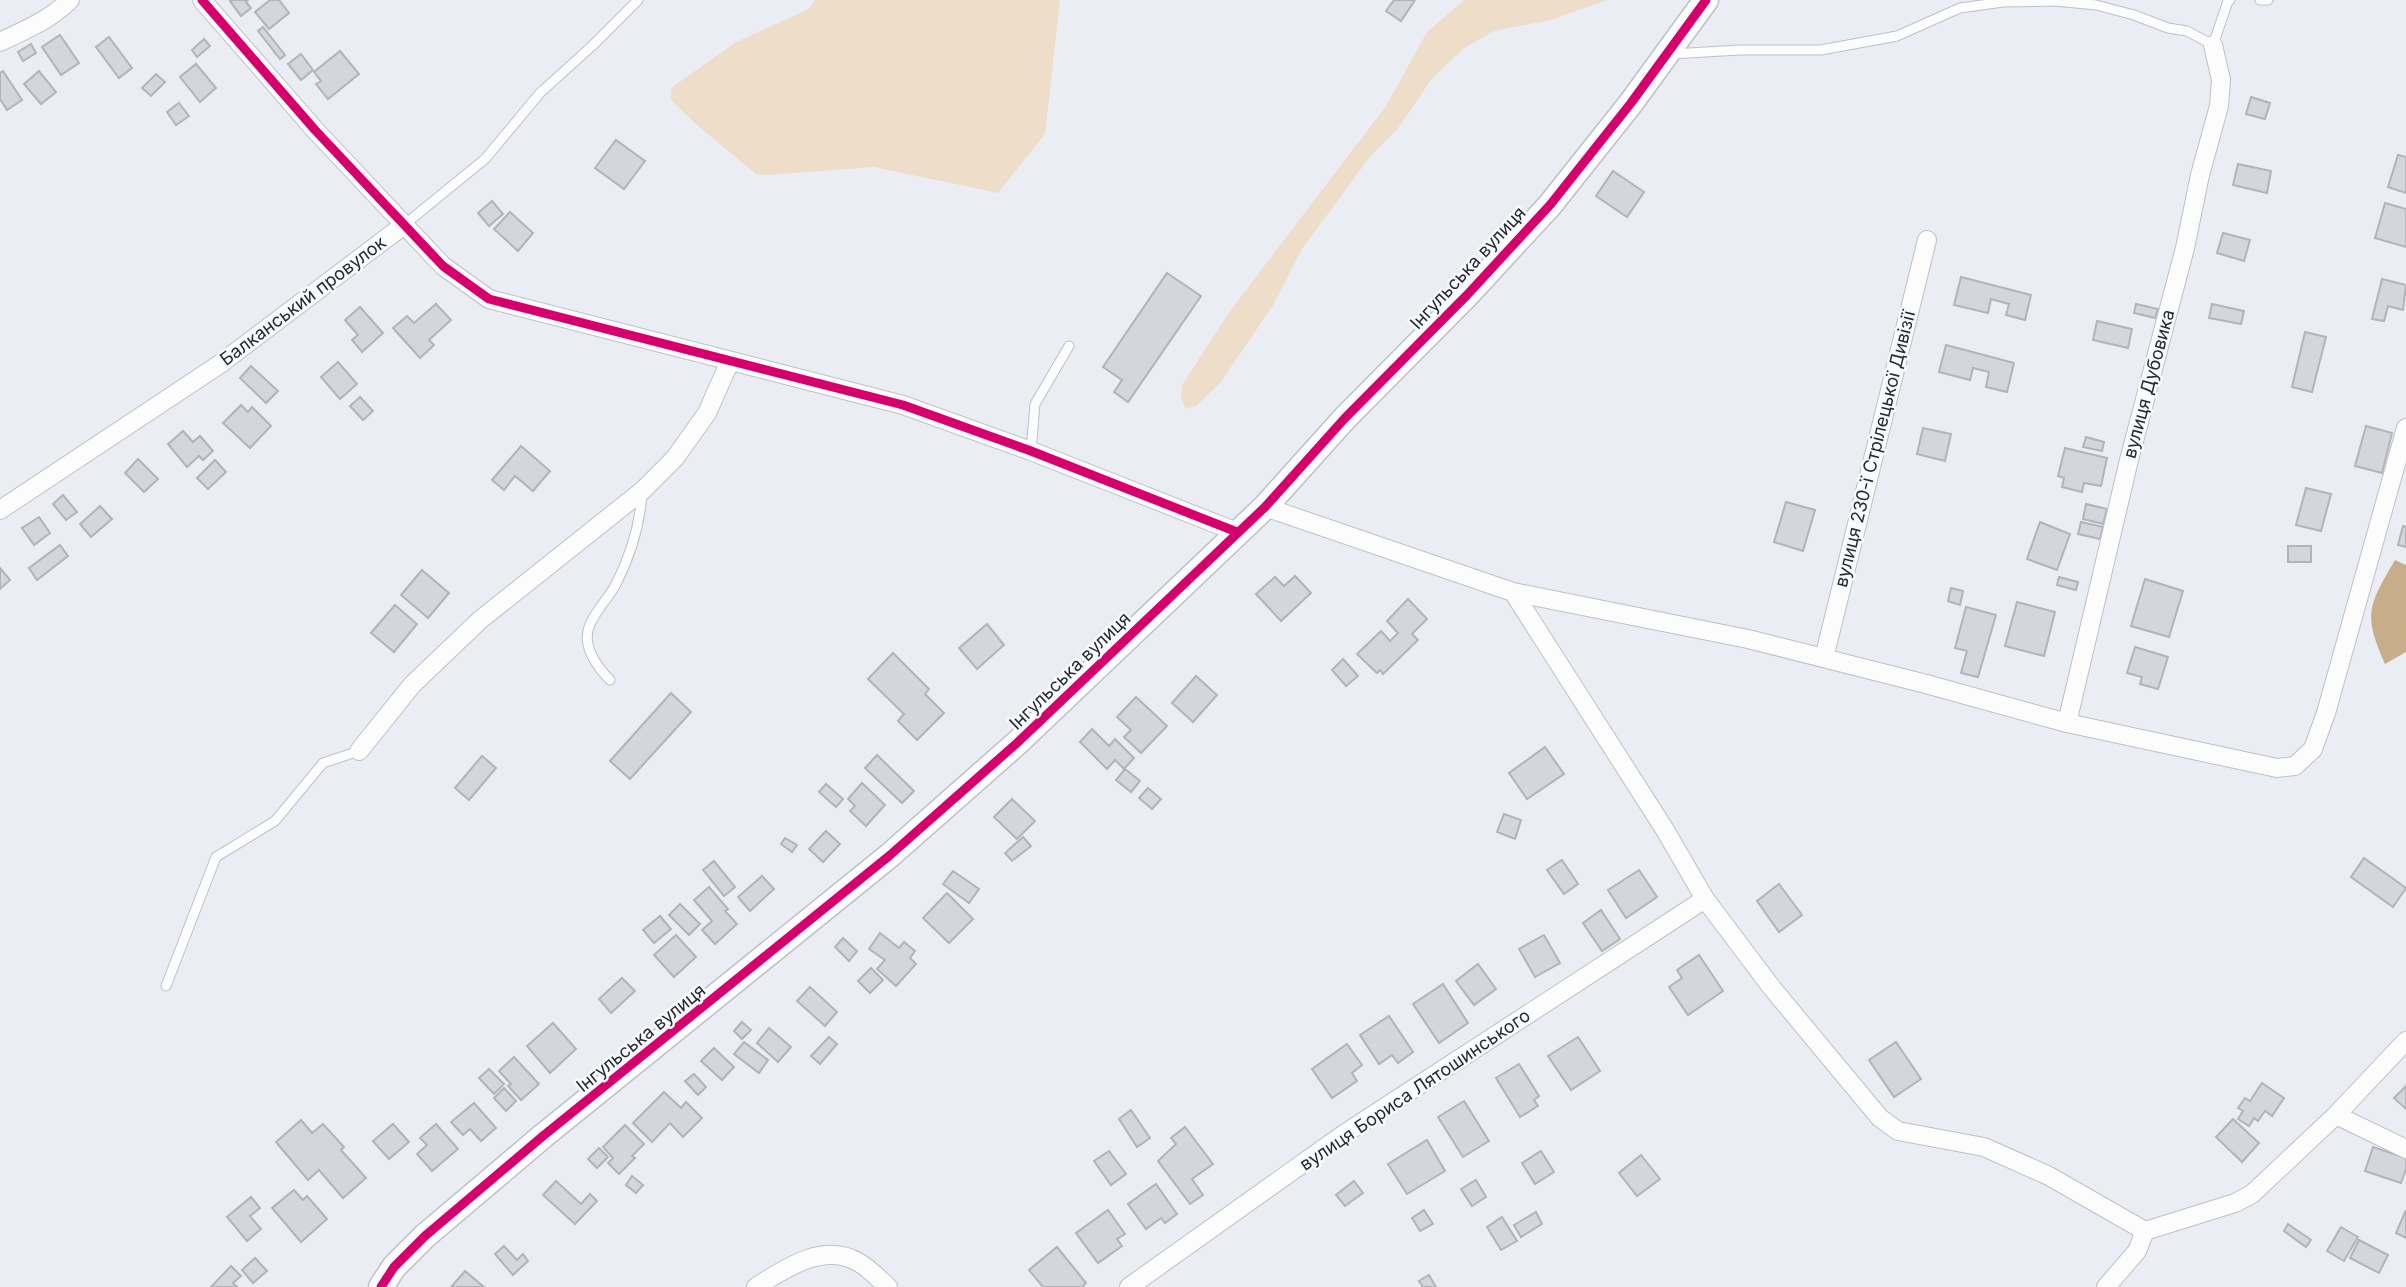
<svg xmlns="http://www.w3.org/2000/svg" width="2406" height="1287" viewBox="0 0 2406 1287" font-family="Inter,sans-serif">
<rect width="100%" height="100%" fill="#eaedf4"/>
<g fill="#eedec9">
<polygon points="815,0 1060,0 1045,134 998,193 874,167 768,175 756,174 698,126 671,100 671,88 736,42 809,9"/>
<polygon points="1464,0 1607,0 1551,20 1494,31 1464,48 1431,80 1399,127 1369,158 1302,249 1272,307 1220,383 1196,406 1186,409 1181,398 1182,385 1230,311 1386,106 1427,32"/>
</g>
<path fill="#c7ad8a" d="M2395 560 2406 565V652L2385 664C2363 614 2368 606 2395 560Z"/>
<g fill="#d3d6dc" stroke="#b1b4b9" stroke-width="2">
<polygon points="232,0 248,0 246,2 251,8 241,16 230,1"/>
<polygon points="270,0 279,0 289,13 269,29 255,12"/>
<polygon points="1394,0 1415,0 1401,21 1386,11"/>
<polygon points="263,27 285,55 280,59 258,31"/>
<polygon points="60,35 79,63 61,75 42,47"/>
<polygon points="109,37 132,68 119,78 96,47"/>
<polygon points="204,39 210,46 197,57 192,50"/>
<polygon points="31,44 36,53 23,61 18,52"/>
<polygon points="340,51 359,74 328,99 316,84 321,81 314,72"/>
<polygon points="301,54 313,70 301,80 288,64"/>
<polygon points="196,64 216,88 200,102 180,77"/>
<polygon points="3,71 22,100 7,110 0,99 0,73"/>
<polygon points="39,71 56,92 41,104 24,84"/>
<polygon points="156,74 165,82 151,96 142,88"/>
<polygon points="2251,97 2270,103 2265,119 2246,114"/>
<polygon points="179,103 189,116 176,125 167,112"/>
<polygon points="616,140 645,161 624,189 595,168"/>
<polygon points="2398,155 2406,157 2406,193 2388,187"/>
<polygon points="2238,164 2271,171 2267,193 2233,185"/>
<polygon points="1613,171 1644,192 1627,217 1596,196"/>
<polygon points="492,201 503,214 489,226 478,213"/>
<polygon points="2385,203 2406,209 2406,247 2375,238"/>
<polygon points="510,212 533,233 518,251 494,229"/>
<polygon points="2223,233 2250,240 2244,261 2217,253"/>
<polygon points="1167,273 1201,296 1128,402 1114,392 1122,380 1103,367"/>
<polygon points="1961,277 2031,295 2025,320 2006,315 2009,304 1991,299 1988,313 1954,305"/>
<polygon points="2382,279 2406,285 2403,310 2388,306 2384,321 2372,319"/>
<polygon points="436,304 451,320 429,340 434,345 420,358 393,328 407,316 414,323"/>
<polygon points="2136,304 2158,309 2155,318 2134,313"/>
<polygon points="2212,304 2244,311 2241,324 2209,318"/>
<polygon points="360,307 383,333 362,352 352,340 358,335 345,320"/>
<polygon points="2097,321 2132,329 2128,348 2093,340"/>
<polygon points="2305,332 2326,337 2312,392 2292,387"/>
<polygon points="1946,345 2014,363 2007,392 1986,387 1989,372 1973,368 1970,380 1939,372"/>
<polygon points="338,362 357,384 340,399 321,377"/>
<polygon points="251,366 278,391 266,403 240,378"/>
<polygon points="360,397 373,411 363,420 350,406"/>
<polygon points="241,405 248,412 252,407 271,426 250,448 223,423"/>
<polygon points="2366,426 2392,433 2382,473 2355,466"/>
<polygon points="1923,428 1951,434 1945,461 1917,454"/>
<polygon points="183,431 193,442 200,436 213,451 203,460 199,456 187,467 168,444"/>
<polygon points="2086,437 2104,442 2102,451 2083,447"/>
<polygon points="521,446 550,471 533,491 515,476 504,490 492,480"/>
<polygon points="2065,448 2107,458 2101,486 2084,483 2082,492 2062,487 2064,478 2058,476"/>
<polygon points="138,459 158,479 144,492 125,473"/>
<polygon points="215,460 226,472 208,489 197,478"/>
<polygon points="2306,488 2331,494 2321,531 2296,525"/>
<polygon points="63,495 77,512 66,520 53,504"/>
<polygon points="1786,502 1815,510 1803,551 1774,542"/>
<polygon points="2086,504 2107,509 2103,524 2083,519"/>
<polygon points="100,506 112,519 91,537 80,524"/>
<polygon points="39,517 50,533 34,545 22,528"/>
<polygon points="2040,522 2070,534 2057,570 2027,559"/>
<polygon points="2081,522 2103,527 2100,539 2078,534"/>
<polygon points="2403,526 2406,527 2406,547 2398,545"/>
<polygon points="60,545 68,556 37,580 29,568"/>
<rect x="2288" y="546" width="23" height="16"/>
<polygon points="0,568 10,580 0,589"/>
<polygon points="422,570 449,593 428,618 401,595"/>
<polygon points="1295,576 1311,593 1281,621 1256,594 1275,577 1284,586"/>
<polygon points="2059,577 2078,582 2076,590 2057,585"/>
<polygon points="2145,579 2183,591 2169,637 2131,626"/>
<polygon points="1951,588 1963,591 1960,605 1948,601"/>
<polygon points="1408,599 1427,619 1412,634 1418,640 1383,674 1380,670 1377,673 1357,654 1381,631 1390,641 1398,633 1387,621"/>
<polygon points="2017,602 2055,612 2044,656 2005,646"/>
<polygon points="395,605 417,624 394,652 371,633"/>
<polygon points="1966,607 1996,615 1978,677 1961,673 1967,651 1955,648"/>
<polygon points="987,624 1004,645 977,669 959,648"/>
<polygon points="2135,647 2168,657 2158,689 2140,684 2142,677 2127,673"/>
<polygon points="893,653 929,689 925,694 944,713 917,740 898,721 904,714 868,679"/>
<polygon points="1343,659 1358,676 1346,686 1332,670"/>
<polygon points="1196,676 1217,695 1193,722 1172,703"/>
<polygon points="671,693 691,712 630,779 610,761"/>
<polygon points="1136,697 1167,726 1141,753 1124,737 1131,730 1117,717"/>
<polygon points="1092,729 1109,746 1115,739 1134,758 1124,769 1115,760 1107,769 1080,742"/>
<polygon points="1545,747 1564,774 1527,799 1509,773"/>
<polygon points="877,755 914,791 902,803 865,768"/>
<polygon points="482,756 496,768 469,800 455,788"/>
<polygon points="1125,769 1140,781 1131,792 1116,780"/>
<polygon points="862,783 885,805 866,826 850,811 855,806 848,799"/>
<polygon points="826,784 843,799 836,807 819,792"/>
<polygon points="1148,788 1161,799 1152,809 1139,798"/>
<polygon points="1012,799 1035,821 1017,839 994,817"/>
<polygon points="1504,814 1521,820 1515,839 1497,832"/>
<polygon points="826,831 840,844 823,862 809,849"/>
<polygon points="1023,837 1031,846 1012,861 1005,853"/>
<polygon points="785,838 797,845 792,852 781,844"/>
<polygon points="2364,858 2406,888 2393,907 2351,877"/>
<polygon points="1562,860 1578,884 1564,894 1547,870"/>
<polygon points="714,861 735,887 724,896 703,870"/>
<polygon points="1639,870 1657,897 1626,918 1608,890"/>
<polygon points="953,871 979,889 969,903 943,884"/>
<polygon points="762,876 774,889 750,911 738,897"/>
<polygon points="1779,884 1802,915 1779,932 1757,901"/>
<polygon points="709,887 728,909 725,911 737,924 715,944 702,930 712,921 694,900"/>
<polygon points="947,893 973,919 949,943 923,918"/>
<polygon points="680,904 700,924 689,935 669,915"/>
<polygon points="1601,910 1620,939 1602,951 1583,923"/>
<polygon points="660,916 671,929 654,943 643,930"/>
<polygon points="880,933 899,948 904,942 915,951 910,958 916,964 896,986 877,969 885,960 869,949"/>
<polygon points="676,935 696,957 674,977 654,955"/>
<polygon points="1544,935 1560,963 1535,977 1519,949"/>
<polygon points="843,938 857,951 849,961 835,947"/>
<polygon points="1699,955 1723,991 1688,1015 1669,987 1682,978 1677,970"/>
<polygon points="1478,964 1496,989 1474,1005 1456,981"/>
<polygon points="871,968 883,980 870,993 858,981"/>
<polygon points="622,978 635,991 611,1013 599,999"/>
<polygon points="1443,984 1468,1023 1439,1043 1413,1004"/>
<polygon points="810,987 837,1012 825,1026 797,1001"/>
<polygon points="1389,1016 1413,1052 1398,1063 1392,1055 1379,1064 1360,1035"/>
<polygon points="742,1022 751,1030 742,1039 734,1031"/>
<polygon points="553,1023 576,1049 550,1073 527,1046"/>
<polygon points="769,1028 791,1047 778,1062 757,1043"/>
<polygon points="829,1037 837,1044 820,1064 811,1056"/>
<polygon points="1578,1037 1600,1071 1571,1090 1548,1056"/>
<polygon points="744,1042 768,1060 759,1073 734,1054"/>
<polygon points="1896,1042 1921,1079 1894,1097 1869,1060"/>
<polygon points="1347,1044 1362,1065 1352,1073 1357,1081 1332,1098 1312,1069"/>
<polygon points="714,1048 734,1067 722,1080 701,1061"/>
<polygon points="514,1057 539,1084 521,1100 508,1086 511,1084 499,1071"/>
<polygon points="1519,1064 1539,1096 1534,1100 1538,1106 1520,1117 1496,1078"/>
<polygon points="489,1069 504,1084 494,1094 479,1078"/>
<polygon points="694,1074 706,1087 698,1095 685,1081"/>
<polygon points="2262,1083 2284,1098 2272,1116 2265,1111 2258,1121 2254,1118 2249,1126 2238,1119 2243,1111 2238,1108 2245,1098 2250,1101"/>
<polygon points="2406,1086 2406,1109 2394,1098"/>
<polygon points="504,1088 516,1101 506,1111 494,1098"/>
<polygon points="664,1092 681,1108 686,1102 702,1118 683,1137 670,1123 652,1142 633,1123"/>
<polygon points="1464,1101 1489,1141 1463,1157 1438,1117"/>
<polygon points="474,1103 496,1128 481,1141 470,1129 463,1135 451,1122"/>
<polygon points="1131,1110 1150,1138 1137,1147 1119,1119"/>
<polygon points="2233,1119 2259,1143 2242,1162 2216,1137"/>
<polygon points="301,1120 312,1133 323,1124 344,1147 341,1150 366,1178 343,1198 319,1170 308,1180 276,1142"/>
<polygon points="393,1124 409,1142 389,1159 373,1141"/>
<polygon points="436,1124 458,1149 432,1171 417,1154 427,1145 420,1138"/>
<polygon points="625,1125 644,1144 632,1156 635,1158 619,1174 608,1163 613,1158 603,1147"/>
<polygon points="1185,1127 1213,1164 1192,1179 1203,1195 1190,1204 1158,1161 1176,1144 1171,1138"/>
<polygon points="1427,1140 1445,1171 1407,1194 1388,1164"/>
<polygon points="2373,1147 2406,1158 2406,1169 2401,1183 2365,1171"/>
<polygon points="599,1148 608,1157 597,1168 588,1159"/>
<polygon points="1109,1151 1126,1174 1111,1185 1094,1161"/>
<polygon points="1541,1151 1554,1172 1535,1184 1522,1163"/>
<polygon points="1641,1155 1660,1179 1637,1196 1619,1173"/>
<polygon points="632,1176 643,1185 636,1193 626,1185"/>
<polygon points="1476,1180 1486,1197 1472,1206 1461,1189"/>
<polygon points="556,1181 581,1204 590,1194 597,1201 575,1224 543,1195"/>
<polygon points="1354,1181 1363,1193 1345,1206 1336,1195"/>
<polygon points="1156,1184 1177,1214 1165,1223 1161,1218 1146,1229 1128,1204"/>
<polygon points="294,1190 303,1200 307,1196 327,1219 301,1242 272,1208"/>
<polygon points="251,1197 260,1208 250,1216 261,1229 247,1241 227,1217"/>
<polygon points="1108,1210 1125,1234 1117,1239 1122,1246 1098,1263 1076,1233"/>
<polygon points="1424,1210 1433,1224 1420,1231 1412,1218"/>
<polygon points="2406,1210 2406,1238 2396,1233"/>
<polygon points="1536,1212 1542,1224 1521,1237 1514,1225"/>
<polygon points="1502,1217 1517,1241 1501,1250 1487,1227"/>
<polygon points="2288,1224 2311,1240 2306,1247 2284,1231"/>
<polygon points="2341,1227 2358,1237 2344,1261 2327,1251"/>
<polygon points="2359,1240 2388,1255 2379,1273 2350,1258"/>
<polygon points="504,1246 517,1260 523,1254 528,1261 513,1275 495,1254"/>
<polygon points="1057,1247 1086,1283 1082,1287 1043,1287 1029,1270"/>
<polygon points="255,1258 267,1271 253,1283 242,1270"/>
<polygon points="231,1266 241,1276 233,1283 237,1287 211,1287"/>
<polygon points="465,1271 484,1287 451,1287"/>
<polygon points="1429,1275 1436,1287 1423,1287 1419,1281"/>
</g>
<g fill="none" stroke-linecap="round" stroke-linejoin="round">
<defs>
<g id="lane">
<polyline points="2260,0 2268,0"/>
<polyline points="1672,54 1739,50 1821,50 1897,36 1960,8 2003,2 2055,1 2096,5 2134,15 2168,28 2187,31 2213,45 2228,1 2230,0"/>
<polyline points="404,225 485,159 540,93 592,46 638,0"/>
<polyline points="1031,451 1035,404 1069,346"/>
<path d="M610 680C597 667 582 646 589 627 594 612 607 600 615 586 630 557 640 526 642 493"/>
<polyline points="166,986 216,857 275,821 323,763 359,751"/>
</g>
<g id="street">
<polyline points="202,0 315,130 443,266 489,299 903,405 1031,451 1237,532"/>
<path d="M0 42C25 30 50 20 70 0"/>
<polyline points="1265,507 1513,592 1665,830 1705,899 1772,988 1880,1118 1898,1131 1984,1147 2049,1176 2145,1231"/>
<polyline points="0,510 220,364 404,225"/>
<polyline points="1513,592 1748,639 1926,684 2067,723 2277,768 2295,766 2313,749 2326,713 2406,428"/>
<polyline points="1824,658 1927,240"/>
<polyline points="2067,723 2129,460 2185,248 2200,175 2219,106 2221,80 2213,45"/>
<polyline points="359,751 412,685 480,620 642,491 675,458 707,413 730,361"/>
<polyline points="2336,1115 2406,1149"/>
<path d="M756 1287C786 1268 823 1242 858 1262 869 1268 879 1279 888 1287"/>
<polyline points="1129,1287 1344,1134 1705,899"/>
<polyline points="2106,1287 2137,1251 2145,1231 2235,1203 2252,1194 2336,1115 2406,1041"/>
</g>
<polyline id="secondary" points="381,1287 394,1267 425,1236 543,1136 889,856 1017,743 1265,507 1345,418 1467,295 1550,205 1631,103 1706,0"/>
</defs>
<use href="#lane" stroke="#bec0c6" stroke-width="11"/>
<use href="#street" stroke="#bec0c6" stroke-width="20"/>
<use href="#secondary" stroke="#bec0c6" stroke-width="27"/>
<use href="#lane" stroke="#fcfcfd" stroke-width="9"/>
<use href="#street" stroke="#fcfcfd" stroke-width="18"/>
<use href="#secondary" stroke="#fcfcfd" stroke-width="24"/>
<defs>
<g id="cycleway">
<polyline points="202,0 315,130 443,266 489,299 903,405 1031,451 1237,532"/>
<polyline points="381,1287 394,1267 425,1236 543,1136 889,856 1017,743 1265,507 1345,418 1467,295 1550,205 1631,103 1706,0"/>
</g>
</defs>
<use href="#cycleway" stroke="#f6f9fe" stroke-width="13"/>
<use href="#cycleway" stroke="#d6006c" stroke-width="9"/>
</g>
<g text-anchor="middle" stroke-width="5" stroke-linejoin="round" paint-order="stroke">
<g font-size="18" fill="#27292e" stroke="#f6f9fe">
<text transform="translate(1468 268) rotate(-47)" y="6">Інгульська вулиця</text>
<text transform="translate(303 301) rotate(-37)" y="6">Балканський провулок</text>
<text transform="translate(2149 384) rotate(-75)" y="6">вулиця Дубовика</text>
<text transform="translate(1875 449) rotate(-76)" y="6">вулиця 230-ї Стрілецької Дивізії</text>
<text transform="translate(1070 671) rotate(-44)" y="6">Інгульська вулиця</text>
<text transform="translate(641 1038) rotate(-39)" y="6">Інгульська вулиця</text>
<text transform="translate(1415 1090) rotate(-34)" y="6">вулиця Бориса Лятошинського</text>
</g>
</g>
</svg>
